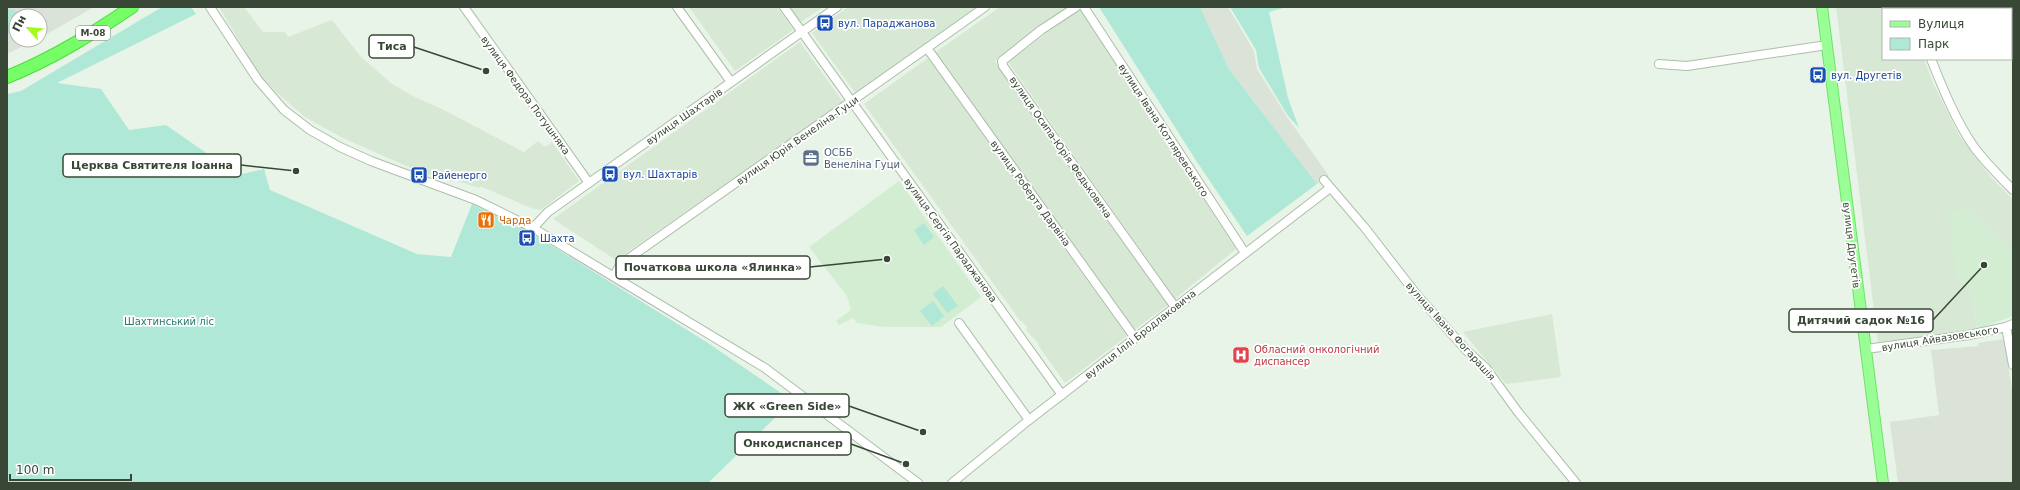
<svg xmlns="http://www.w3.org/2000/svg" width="2020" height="490" viewBox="0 0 2020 490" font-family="'DejaVu Sans',sans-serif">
<rect width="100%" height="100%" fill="#e8f4e7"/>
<g fill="#d7e8d5">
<polygon points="219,7 244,7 263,32 285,32 288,37 332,20 361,57 392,84 415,97 442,109 524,152 538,141 545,147 552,142 579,181 541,210 531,208 480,186 479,188 454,180 451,182 413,169 343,138 305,117 276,92 259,74"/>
<polygon points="689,7 777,7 793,30 735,71"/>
<polygon points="790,7 823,7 801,22"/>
<polygon points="848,7 978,7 856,94 812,33"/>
<polygon points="1000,7 1071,7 995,61 1168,305 1134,330 936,52"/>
<polygon points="1836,7 1902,7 1903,9 1883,9 1883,59 1924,59 1933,83 1959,135 1989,175 2013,200 2013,252 1971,209 1957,278 1973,295 1977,329 1878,342"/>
<polygon points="1080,8 1236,249 1175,299 1008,62"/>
<polygon points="800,42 843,102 616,260 553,219"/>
<polygon points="928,58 1127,336 1065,383 1038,345 1039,344 1026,330 1028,328 1022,321 1021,322 864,104"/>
<polygon points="1552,314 1561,377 1506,384 1463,332"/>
</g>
<g fill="#dbe3d9">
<polygon points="7,7 94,7 40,38 40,16 16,16 16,40 36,40 7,54"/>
<polygon points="1200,7 1228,7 1254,51 1257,69 1287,117 1329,176 1324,180 1317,184 1229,69"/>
<polygon points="2004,339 2013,396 2013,483 1898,483 1890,422 1939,415 1931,350 1978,346 1978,343"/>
</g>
<g fill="#d2edd1">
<polygon points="899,181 981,297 941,327 885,327 857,323 853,318 839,325 836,321 851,310 847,296 809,247"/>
<polygon points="1971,209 2013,252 2013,316 1977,329 1973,295 1957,278 1948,212"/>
</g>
<g fill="#b0e8d7">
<polygon points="162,7 191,7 196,14 57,83 101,89 129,130 166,125 238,175 264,169 270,190 417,254 451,257 472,204 525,229 708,343 784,395 784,409 708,483 7,483 7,94 21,91"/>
<polygon points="1099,7 1200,7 1229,69 1317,184 1247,236 1197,162"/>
<polygon points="1230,7 1287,7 1269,12 1288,98 1299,128 1288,116 1259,68 1256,50"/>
<polygon points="7,9 16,11 20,16 16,16 16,27 7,35"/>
<polygon points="924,223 934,237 924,245 914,230"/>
<polygon points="943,286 958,306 947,313 933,294"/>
<polygon points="933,301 944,316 932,326 920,311"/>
</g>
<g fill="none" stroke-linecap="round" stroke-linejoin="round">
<polyline stroke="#d6a4f1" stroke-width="2.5" points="570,255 688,326"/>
<defs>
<g id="minor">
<polyline points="210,7 258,80 284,110 310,130 340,147 371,161 476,200 533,228 765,368 918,483"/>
<polyline points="464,7 589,183"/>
<polyline points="677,7 731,82"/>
<polyline points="784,7 1062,395"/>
<polyline points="1076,7 1041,30 1002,61 1003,66 1175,307"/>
<polyline points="1084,7 1245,253"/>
<polyline points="1909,7 1910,9"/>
<polyline points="927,48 1135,338"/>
<path d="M1931 59C1943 89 1956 121 1974 147 1986 163 1999 176 2013 190"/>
<polyline points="1659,64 1687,66 1827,45"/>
<polyline points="1324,180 1365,228 1417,295 1467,351 1486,368 1518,412 1576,483"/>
<polyline points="533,228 548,212 837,7"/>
<polyline points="614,276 619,267 625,261 985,7"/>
<polyline points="959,323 1029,420"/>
<polyline points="2006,327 2013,365"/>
<polyline points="1866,349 1969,335 2006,327 2013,324"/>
<polyline points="952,483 1029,420 1330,188"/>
</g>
<polyline id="major" points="1822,7 1883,483"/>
<path id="highway" d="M7 77C52 59 92 34 132 7"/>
</defs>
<use href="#minor" stroke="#acbfaa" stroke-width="10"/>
<use href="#major" stroke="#6de465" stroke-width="12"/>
<use href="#highway" stroke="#4cde37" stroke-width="14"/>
<use href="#minor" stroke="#fff" stroke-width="8"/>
<use href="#major" stroke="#9afe96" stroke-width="10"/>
<use href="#highway" stroke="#76fe68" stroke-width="12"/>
</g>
<defs>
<symbol id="bus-square" viewBox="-11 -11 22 22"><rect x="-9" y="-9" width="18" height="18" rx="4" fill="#1a4fb4" stroke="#fff"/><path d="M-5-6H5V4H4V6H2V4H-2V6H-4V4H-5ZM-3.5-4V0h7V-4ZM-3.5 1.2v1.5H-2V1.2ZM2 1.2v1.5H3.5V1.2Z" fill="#fff"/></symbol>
<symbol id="office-square" viewBox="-11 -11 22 22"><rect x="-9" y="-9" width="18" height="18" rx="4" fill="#5c6f8a" stroke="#fff"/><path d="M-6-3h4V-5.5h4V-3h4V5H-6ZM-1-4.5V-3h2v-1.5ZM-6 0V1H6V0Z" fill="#fff"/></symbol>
<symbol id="restaurant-square" viewBox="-11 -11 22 22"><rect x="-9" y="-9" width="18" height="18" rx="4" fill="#e8710a" stroke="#fff"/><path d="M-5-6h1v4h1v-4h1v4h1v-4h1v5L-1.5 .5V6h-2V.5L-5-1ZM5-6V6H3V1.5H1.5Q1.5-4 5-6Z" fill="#fff"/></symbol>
<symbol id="hospital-square" viewBox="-11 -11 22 22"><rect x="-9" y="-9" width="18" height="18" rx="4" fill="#e0444e" stroke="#fff"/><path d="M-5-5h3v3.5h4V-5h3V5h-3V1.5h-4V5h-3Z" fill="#fff"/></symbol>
</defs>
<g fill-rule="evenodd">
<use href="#bus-square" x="815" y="13" width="20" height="20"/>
<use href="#bus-square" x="1808" y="65" width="20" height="20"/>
<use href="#office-square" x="801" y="148" width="20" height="20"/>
<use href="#bus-square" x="600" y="164" width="20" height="20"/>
<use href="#bus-square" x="409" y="165" width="20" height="20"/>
<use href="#restaurant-square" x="476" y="210" width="20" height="20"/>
<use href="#bus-square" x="517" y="228" width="20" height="20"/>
<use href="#hospital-square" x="1231" y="345" width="20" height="20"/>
</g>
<g text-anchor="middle" stroke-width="3.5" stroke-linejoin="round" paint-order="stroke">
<rect fill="#fff" stroke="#747e72" stroke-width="1" x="76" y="26" width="34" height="14" rx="3"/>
<g font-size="9" font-weight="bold" fill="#394736">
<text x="93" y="36">М-08</text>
</g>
<g font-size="10" fill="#164399" stroke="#fff" text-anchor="start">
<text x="838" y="27">вул. Параджанова</text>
<text x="1831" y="79">вул. Другетів</text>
<text x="623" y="178">вул. Шахтарів</text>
<text x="432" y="179">Райенерго</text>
<text x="540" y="242">Шахта</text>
</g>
<g font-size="10" fill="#394736" stroke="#fff">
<text transform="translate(526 95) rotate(54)" y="4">вулиця Федора Потушняка</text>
<text transform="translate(684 116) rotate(-35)" y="4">вулиця Шахтарів</text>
<text transform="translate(1164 130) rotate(57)" y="4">вулиця Івана Котляревського</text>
<text transform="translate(797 140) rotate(-35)" y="4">вулиця Юрія Венеліна-Гуци</text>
<text transform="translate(1061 147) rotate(55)" y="4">вулиця Осипа-Юрія Федьковича</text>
<text transform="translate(1031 193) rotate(54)" y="4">вулиця Роберта Дарвіна</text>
<text transform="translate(951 240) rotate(54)" y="4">вулиця Сергія Параджанова</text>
<text transform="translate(1852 245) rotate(83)" y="4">вулиця Другетів</text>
<text transform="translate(1451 331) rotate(48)" y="4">вулиця Івана Фогарашія</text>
<text transform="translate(1140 334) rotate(-38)" y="4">вулиця Іллі Бродлаковича</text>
<text transform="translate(1940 338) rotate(-9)" y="4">вулиця Айвазовського</text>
</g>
<g font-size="10" fill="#4e5e75" stroke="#fff" text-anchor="start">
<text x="824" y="156">ОСББ<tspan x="824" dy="12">Венеліна Гуци</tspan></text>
</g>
<g font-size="10" fill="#c56008" stroke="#fff" text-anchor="start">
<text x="499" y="224">Чарда</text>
</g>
<g font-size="10" fill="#29796e" stroke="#fff">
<text x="169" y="325">Шахтинський ліс</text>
</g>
<g font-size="10" fill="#be3a42" stroke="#fff" text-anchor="start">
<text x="1254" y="353">Обласний онкологічний<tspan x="1254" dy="12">диспансер</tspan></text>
</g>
</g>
<path fill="none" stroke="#394736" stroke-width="1.5" d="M486 71L414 47M296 171L241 165M887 259L810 267M1984 265L1933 320M923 432L849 406M906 464L851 444"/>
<g fill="#394736" stroke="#fff" stroke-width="1.5">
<circle cx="486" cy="71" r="4"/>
<circle cx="296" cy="171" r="4"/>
<circle cx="887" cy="259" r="4"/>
<circle cx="1984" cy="265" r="4"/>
<circle cx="923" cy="432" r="4"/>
<circle cx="906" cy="464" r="4"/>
</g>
<g fill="#fff" stroke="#394736" stroke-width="1.5">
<rect x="369" y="35" width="45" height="23" rx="4"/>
<rect x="63" y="154" width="178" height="23" rx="4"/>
<rect x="616" y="256" width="194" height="23" rx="4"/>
<rect x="1789" y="309" width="144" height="23" rx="4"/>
<rect x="725" y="394" width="124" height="23" rx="4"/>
<rect x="735" y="432" width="116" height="23" rx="4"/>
</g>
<g font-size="11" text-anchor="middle" font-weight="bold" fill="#394736">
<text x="392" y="50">Тиса</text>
<text x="152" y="169">Церква Святителя Іоанна</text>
<text x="713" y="271">Початкова школа «Ялинка»</text>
<text x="1861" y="324">Дитячий садок №16</text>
<text x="787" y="410">ЖК «Green Side»</text>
<text x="793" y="447">Онкодиспансер</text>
</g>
<rect width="2020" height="490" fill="none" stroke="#394736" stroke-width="16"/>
<rect x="1882" y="8" width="130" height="52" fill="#ffffff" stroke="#b0b5af"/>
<rect x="1890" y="21" width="20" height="6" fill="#9afe96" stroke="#b0b5af"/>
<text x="1918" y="28" font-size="12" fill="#394736">Вулиця</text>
<rect x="1890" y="38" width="20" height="12" fill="#b0e8d7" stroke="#b0b5af"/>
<text x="1918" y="48" font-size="12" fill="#394736">Парк</text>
<g transform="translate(28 28) rotate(297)"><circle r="19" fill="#ffffff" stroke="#b0b5af"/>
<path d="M0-3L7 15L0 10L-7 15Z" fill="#a2fb18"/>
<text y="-6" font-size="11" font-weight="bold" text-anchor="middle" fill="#394736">Пн</text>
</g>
<path d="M10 474v6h121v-6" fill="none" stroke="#394736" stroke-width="2"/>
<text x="16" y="474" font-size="12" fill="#394736" stroke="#ffffff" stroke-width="3" paint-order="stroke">100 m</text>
</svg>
